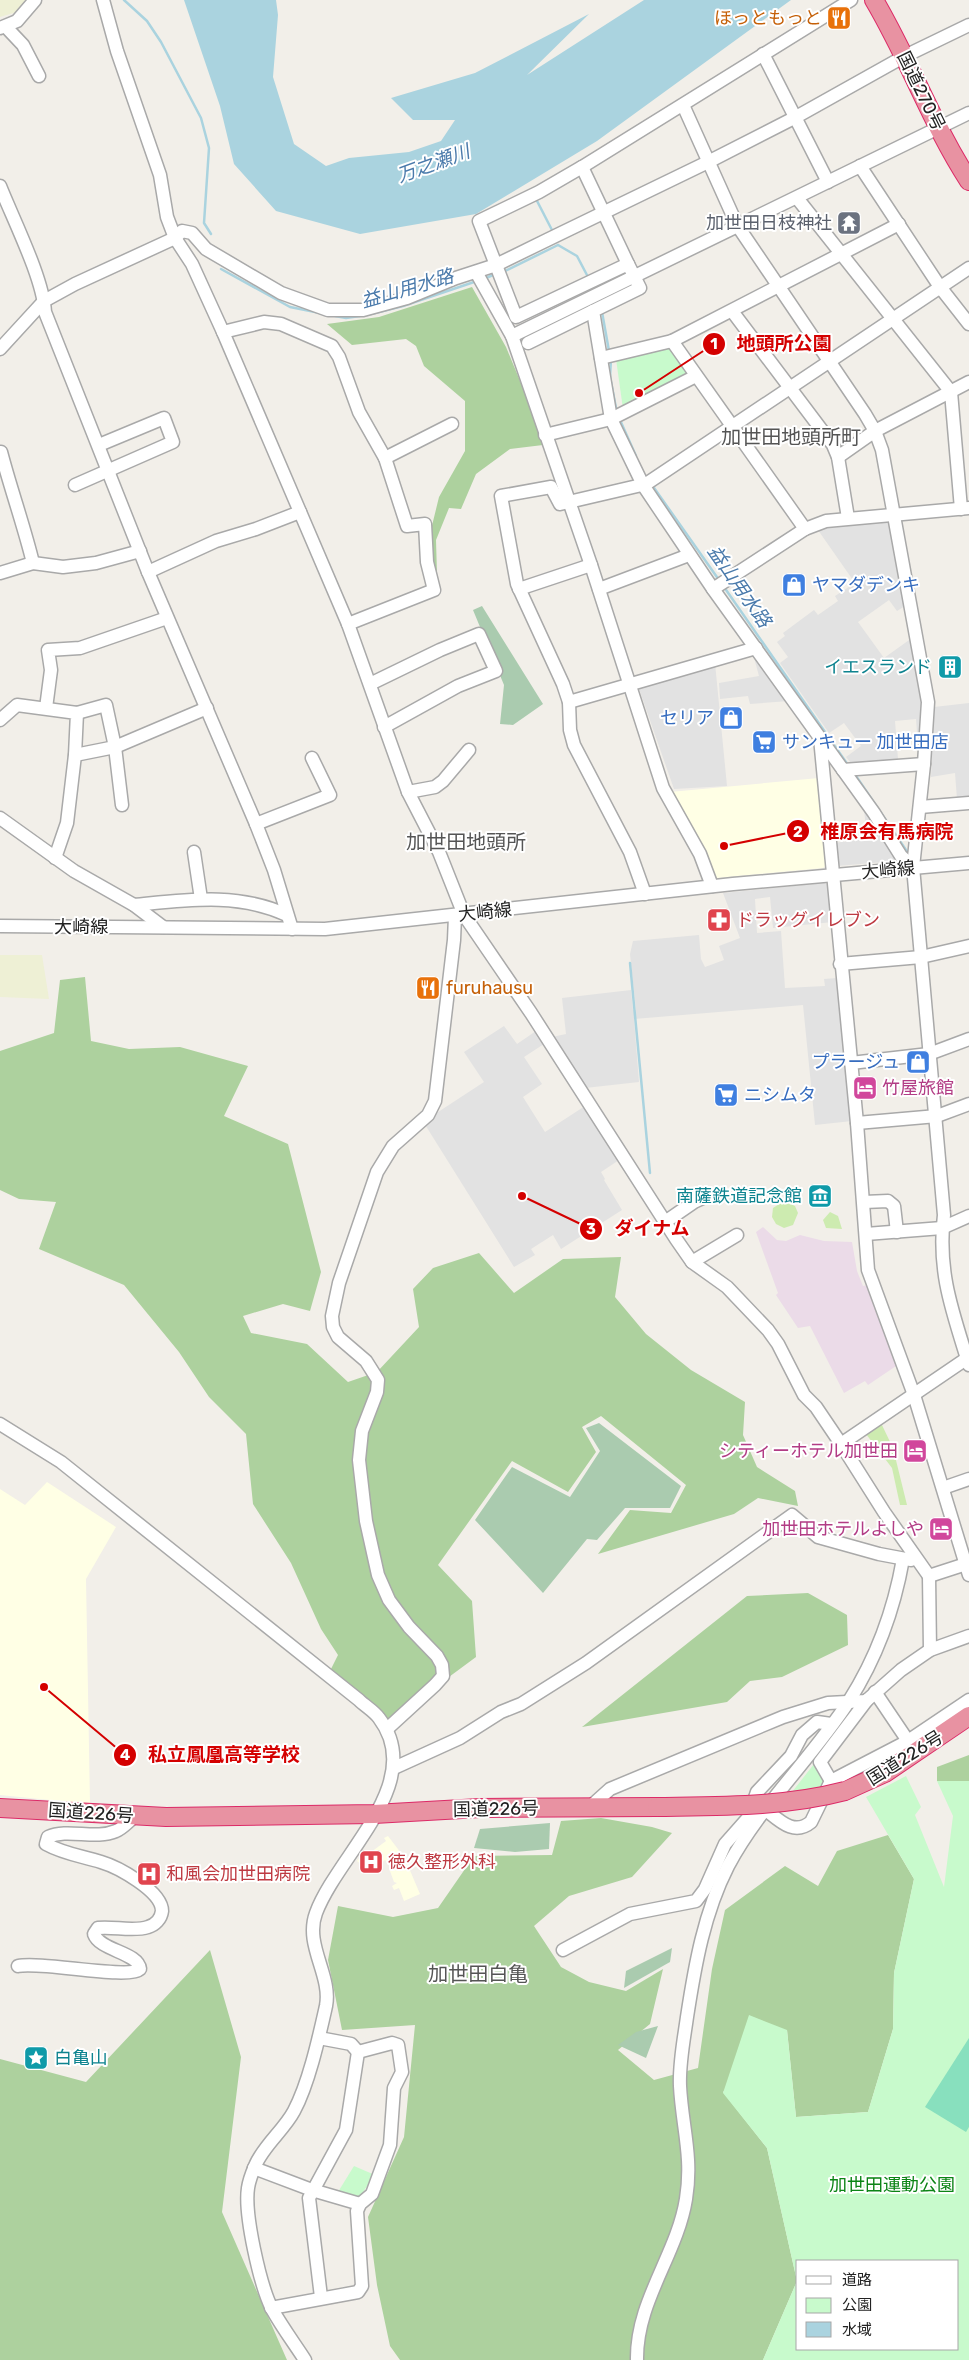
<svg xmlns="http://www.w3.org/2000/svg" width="969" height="2360" viewBox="0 0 969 2360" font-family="Rubik,'Noto Sans JP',sans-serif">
<rect width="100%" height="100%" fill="#f2efe9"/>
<polygon fill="#ebdbe8" points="763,1227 777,1240 786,1241 800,1235 824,1241 852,1242 857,1271 863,1286 868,1285 899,1364 868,1385 865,1381 844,1393 810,1326 798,1328 776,1295 778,1293 756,1232"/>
<g fill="#ffffe5">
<polygon points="819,778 827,865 823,868 716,878 670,792"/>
<polygon points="47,1482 116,1527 86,1579 90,1804 0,1795 0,1489 25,1505"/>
<polygon points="388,1836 401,1853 399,1855 402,1863 406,1861 420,1894 404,1901 399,1888 394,1890 392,1886 397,1883 394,1882 390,1871 399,1867 395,1857 388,1863 385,1860 370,1872 357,1861 364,1852 367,1855 386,1841 384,1838"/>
</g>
<g fill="#eef0d5">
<polygon points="0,0 31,0 27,9 0,17"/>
<polygon points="0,955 42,955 49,999 0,997"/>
</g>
<g fill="#cdebb0">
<polygon points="784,1201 795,1206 798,1213 793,1225 784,1228 776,1224 772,1217 773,1208"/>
<polygon points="830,1212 838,1216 842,1229 826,1228 823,1220"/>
<polygon points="881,1423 893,1448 907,1505 900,1505 892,1468 866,1434"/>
</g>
<g fill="#add19e">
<polygon points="472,287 506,347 532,410 543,445 510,449 476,474 461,509 449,508 436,540 437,574 433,575 428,542 439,497 465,451 465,401 424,366 416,346 406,339 352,345 327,324 379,317"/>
<polygon points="85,977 91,1041 129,1049 180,1047 248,1066 224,1116 288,1144 321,1272 310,1311 283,1304 243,1316 251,1333 307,1344 348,1382 377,1372 419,1327 413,1289 433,1268 479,1253 514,1293 563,1259 621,1257 615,1297 646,1334 691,1370 745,1402 743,1435 757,1467 795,1491 798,1506 758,1498 734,1514 598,1554 630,1510 671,1513 686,1485 601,1416 582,1427 596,1452 568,1492 512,1461 438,1565 472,1601 476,1657 388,1722 330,1671 338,1655 321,1629 291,1563 253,1504 246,1434 209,1397 179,1352 124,1285 39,1249 56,1202 19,1199 0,1190 0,1051 54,1033 60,980"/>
<polygon points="808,1593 847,1615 848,1645 782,1677 750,1681 727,1702 582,1727 747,1596"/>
<polygon points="969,1755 969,1781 937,1781 937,1767"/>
<polygon points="601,1818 652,1827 672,1833 632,1877 569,1896 534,1926 561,1967 589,1982 626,1991 663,1969 650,2024 618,2050 654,2080 698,2068 712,1969 725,1910 785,1866 818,1886 837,1851 888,1835 914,1879 894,1973 893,2029 868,2112 796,2117 787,2030 723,2092 767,2148 797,2281 763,2360 400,2360 390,2346 377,2285 368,2217 404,2137 415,2025 342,2030 328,1960 338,1906 393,1917 438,1908 474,1856 552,1855 561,1821"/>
<polygon points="210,1950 241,2057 222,2212 287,2360 0,2360 0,2059 86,2082"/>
</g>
<g fill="#aacbaf">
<polygon points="482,606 543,704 513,725 500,724 504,685 473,610"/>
<polygon points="599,1423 681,1486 670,1508 625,1508 597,1540 587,1539 543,1593 475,1520 512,1467 570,1497 600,1451 586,1428"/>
<polygon points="550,1823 549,1849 515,1852 474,1848 480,1829"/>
<polygon points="672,1948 670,1962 624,1988 626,1971"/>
<polygon points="658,2026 646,2058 618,2045 636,2032"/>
</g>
<g fill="#c8facc" fill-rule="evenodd">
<polygon points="670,346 690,373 623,409 616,359"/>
<polygon points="814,1764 824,1779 820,1788 792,1792"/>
<path d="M906 1776 921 1807 915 1815 944 1887 953 1816 937 1781H969V2360H763L797 2281 767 2148 723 2093 749 2015 787 2030 796 2117 868 2112 893 2029 894 1973 914 1879 866 1797ZM798 2261H958V2349H798Z"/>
<polygon points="354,2166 375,2175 358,2199 338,2192"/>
</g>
<polygon fill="#88e0be" points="969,2038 969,2127 966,2132 925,2107"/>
<g fill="#e2e2e2">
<polygon points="884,521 889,523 905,606 897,611 889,600 858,622 884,658 912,638 924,703 923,733 917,733 916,719 895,721 898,759 851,763 846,757 861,746 844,723 829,733 780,663 788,657 777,642 785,636 783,633 814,610 818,615 838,601 835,596 855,583 818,530 837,526"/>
<polygon points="753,654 789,701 750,704 748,696 720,699 719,683 759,676"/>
<polygon points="715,663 727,786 674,789 638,686"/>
<polygon points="969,703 969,798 957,799 955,773 931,777 934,707"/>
<polygon points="864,809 897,857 896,861 837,866 833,843 867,839"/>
<polygon points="824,883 829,885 833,922 773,928 770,897 755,899 757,933 781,931 785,988 825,986 824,979 837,978 852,1121 815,1125 803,1005 634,1019 639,1082 585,1088 552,1037 566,1034 562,998 631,990 633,1010 636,1010 630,954 633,941 699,935 701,959 705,967 724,960 719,946 740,938 723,893"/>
<polygon points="504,1026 517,1044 536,1031 544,1044 524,1057 542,1084 523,1097 545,1132 585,1106 619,1160 601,1172 605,1179 604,1180 622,1210 561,1249 553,1235 531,1249 535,1255 514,1267 424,1123 432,1116 484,1082 464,1052"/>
</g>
<polygon fill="#aad3df" points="184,0 276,0 278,15 273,77 294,144 326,166 349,158 409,152 441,141 455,120 413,120 391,98 475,73 589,14 527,75 644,0 791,0 597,141 476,214 360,234 276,211 234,164 220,106"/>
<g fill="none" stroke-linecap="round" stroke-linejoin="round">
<g stroke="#aad3df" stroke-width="2.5">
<polyline points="124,0 147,21 161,42 201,118 209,148 204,223 211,234"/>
<polyline points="535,197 553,232"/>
<polyline points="558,245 577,256 588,277"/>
<polyline points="221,269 290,307 320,313"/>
<polyline points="503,272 558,245"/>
<polyline points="484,279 495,274"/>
<polyline points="602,312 609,351"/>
<polyline points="367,315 403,306 477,281"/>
<polyline points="335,316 346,318 360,316"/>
<polyline points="611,359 610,377 617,413"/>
<polyline points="620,420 636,456"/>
<polyline points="652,485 719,580"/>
<polyline points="724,587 848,765"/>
<polyline points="854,773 908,853"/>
<polyline points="630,963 650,1173"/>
</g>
<defs>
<g id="minor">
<polyline points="103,0 117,51 160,175 167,217 175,238 192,264 223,332 348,624 408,792 439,852 464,915 531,1013 676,1239 692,1262 727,1287 768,1330 778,1344 804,1395 816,1407 841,1444 884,1512 929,1576 966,1564"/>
<polyline points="851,0 582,167 539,192 479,221 516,317 628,264 640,288 593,311 611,419 643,485 713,589 874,813 901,856 913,867"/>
<polyline points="6,27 23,45 39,76"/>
<polyline points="0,28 17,21 35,0"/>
<polyline points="763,54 828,182"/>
<path d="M683 105 737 225 865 414 875 431 882 450 928 702 924 764 913 867 944 1215C937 1272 953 1313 969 1365"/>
<polyline points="860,166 940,287 969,324"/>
<polyline points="582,167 628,264"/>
<path d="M0 186C13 219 43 278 45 312L148 572 256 824 274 870 292 929"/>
<polyline points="797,198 951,392 961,509"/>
<polyline points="476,272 512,336 591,565 663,788 700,854 712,886"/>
<polyline points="732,311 833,445 838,457 848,518"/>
<polyline points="223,332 264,322 281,324 332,346 339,357 359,412 385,458 407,526 425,524 427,562 434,590 348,624"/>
<polyline points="512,336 969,113"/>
<polyline points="672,341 805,529"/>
<polyline points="528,343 593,311"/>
<polyline points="0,349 44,301 75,284 175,238 182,231 192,233 206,249 281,293 328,310 363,310 407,298 456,278 496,265 547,240 708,162 796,117 905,56 969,25"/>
<polyline points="601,358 672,341 899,224"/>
<polyline points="545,435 611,419 696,376"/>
<path d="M1 452C11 490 24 526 33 563"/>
<polyline points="838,457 875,431 969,382"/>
<polyline points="385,458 452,424"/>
<polyline points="75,485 173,442 164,418 99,445"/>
<polyline points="148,572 216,541 256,529 300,512"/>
<polyline points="0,573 33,563 63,567 96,563 140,551"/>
<polyline points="519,589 591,565"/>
<polyline points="599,589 689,555"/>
<polyline points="713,589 805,529 826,521 969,508"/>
<polyline points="370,684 440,650 479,634 496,671 458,686 384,727"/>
<polyline points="569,702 756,648"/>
<polyline points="46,708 51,670 48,650 80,648 167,618"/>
<polyline points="77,713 106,705 115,747 122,805"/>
<polyline points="0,720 17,705 77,713 75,755 67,823 55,858"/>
<polyline points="820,738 857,1123 868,1270 914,1395 969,1575"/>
<polyline points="75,755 115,747 207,708"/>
<polyline points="843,770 924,764"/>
<polyline points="408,792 435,787 443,781 469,750"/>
<polyline points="920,807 969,803"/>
<polyline points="0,818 74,871 134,905 163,927"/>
<polyline points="256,824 330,795 312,758"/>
<polyline points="194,852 201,899"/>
<polyline points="645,894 630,852 574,745 570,730 569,702 563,684 517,584 501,496 551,487 560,504 646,484 969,268"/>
<path d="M134 905C187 900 237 892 287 915"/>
<polyline points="0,926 325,929 733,884 969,863"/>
<polyline points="840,964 921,957 969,946"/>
<polyline points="851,1063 929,1054 969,1039"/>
<polyline points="857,1123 937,1116 969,1104"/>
<polyline points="864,1202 888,1201 894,1206 897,1232"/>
<polyline points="665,1222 694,1202 707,1196"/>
<polyline points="866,1234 942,1228 969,1216"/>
<polyline points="692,1262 737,1235"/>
<path d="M0 1424 61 1462 359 1700C365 1706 374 1711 379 1718 428 1782 338 1854 316 1913 304 1945 332 1975 326 2006 319 2037 309 2083 294 2111 284 2130 263 2146 255 2166 252 2173 249 2181 248 2188 244 2214 260 2285 272 2309 282 2327 294 2343 305 2360"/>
<polyline points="841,1444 969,1357"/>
<polyline points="943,1488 969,1479"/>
<polyline points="929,1576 930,1650"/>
<polyline points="875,1692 908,1741 969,1700"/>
<polyline points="387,1729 435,1685 443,1676 442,1665 437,1656 409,1627 389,1600 378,1575 366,1521 359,1460 362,1431 377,1392 378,1380 366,1361 338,1337 333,1327 332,1316 339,1283 377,1172 393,1146 428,1115 435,1101 454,940 455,916"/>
<polyline points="394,1768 460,1738 501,1712 521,1704 586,1663 792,1515 818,1537 879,1554 911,1560"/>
<polyline points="831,1781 820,1762 867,1700"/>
<polyline points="590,1807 610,1789 783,1717 828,1703 866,1701 901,1670 930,1650 969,1636"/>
<path d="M766 1810C780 1821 794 1836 811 1822L831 1781 908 1741"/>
<polyline points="563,1950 630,1914 696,1901 705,1889 725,1844 748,1818 757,1792 791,1756 802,1735 817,1722 831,1724"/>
<path d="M18 1966C42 1961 129 1980 140 1969 138 1952 100 1951 94 1934L98 1928C113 1926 133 1932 148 1927 155 1925 161 1919 162 1911 162 1891 118 1867 101 1862 82 1856 64 1854 46 1844L48 1837C68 1828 95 1840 116 1831 122 1829 129 1821 135 1816"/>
<polyline points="254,2168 312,2190 360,2204"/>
<polyline points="321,2297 309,2198 346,2130 358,2052"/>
<polyline points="271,2308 358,2292 362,2286 357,2211 360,2204 372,2194 390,2145 394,2088 402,2072 398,2045 392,2043 358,2052 351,2044 319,2038"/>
<path d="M637 2360C636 2301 677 2255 686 2199 693 2157 682 2126 680 2086 679 2063 684 2039 687 2017 695 1965 704 1913 728 1866 760 1806 812 1758 849 1701 877 1657 894 1610 903 1559"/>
</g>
<g id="highway">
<path d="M874 0C909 59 932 124 969 181"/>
<polyline points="845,1791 885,1773 969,1716"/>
<polyline points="0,1808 166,1817 374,1814 480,1808 657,1807"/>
</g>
</defs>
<use href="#minor" stroke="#a9a9a9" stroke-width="15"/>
<use href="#highway" stroke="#dc2a67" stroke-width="20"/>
<use href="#minor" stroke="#fff" stroke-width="12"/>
<use href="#highway" stroke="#e892a2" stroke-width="18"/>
<defs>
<path id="highway-bridge" d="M657 1807C721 1806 784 1807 845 1791"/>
</defs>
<use href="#highway-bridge" stroke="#dc2a67" stroke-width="20" stroke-linecap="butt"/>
<use href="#highway-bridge" stroke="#e892a2" stroke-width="18"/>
</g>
<defs>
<symbol id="restaurant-square" viewBox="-11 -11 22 22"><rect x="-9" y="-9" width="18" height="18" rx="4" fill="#e8710a" stroke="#fff"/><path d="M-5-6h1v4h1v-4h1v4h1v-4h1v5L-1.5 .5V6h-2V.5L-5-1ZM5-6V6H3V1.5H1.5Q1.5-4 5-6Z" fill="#fff"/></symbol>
<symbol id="temple-square" viewBox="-11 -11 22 22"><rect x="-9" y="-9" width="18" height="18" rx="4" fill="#6b7280" stroke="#fff"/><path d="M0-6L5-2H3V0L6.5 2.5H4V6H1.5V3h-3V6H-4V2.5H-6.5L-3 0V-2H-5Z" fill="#fff"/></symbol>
<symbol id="shop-square" viewBox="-11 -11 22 22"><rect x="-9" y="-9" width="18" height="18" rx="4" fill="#3f7fe0" stroke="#fff"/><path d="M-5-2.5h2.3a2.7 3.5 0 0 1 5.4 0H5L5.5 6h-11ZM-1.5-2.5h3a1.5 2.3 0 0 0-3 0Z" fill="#fff"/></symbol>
<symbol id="building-square" viewBox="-11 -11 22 22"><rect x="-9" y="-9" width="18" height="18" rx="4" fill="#0f9aa8" stroke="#fff"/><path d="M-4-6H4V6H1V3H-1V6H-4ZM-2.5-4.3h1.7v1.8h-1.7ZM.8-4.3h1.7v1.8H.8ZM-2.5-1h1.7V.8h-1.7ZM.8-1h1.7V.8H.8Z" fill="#fff"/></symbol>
<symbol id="supermarket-square" viewBox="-11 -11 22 22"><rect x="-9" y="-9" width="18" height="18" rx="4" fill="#3f7fe0" stroke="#fff"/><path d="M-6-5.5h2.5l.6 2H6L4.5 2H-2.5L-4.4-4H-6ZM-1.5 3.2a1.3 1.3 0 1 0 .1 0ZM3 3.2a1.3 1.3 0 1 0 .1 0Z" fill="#fff"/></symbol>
<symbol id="pharmacy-square" viewBox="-11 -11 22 22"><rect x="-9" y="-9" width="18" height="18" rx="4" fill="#e0444e" stroke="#fff"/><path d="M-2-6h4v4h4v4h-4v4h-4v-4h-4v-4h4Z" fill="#fff"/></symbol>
<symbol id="hotel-square" viewBox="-11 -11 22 22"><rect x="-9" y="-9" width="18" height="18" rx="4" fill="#d1479c" stroke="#fff"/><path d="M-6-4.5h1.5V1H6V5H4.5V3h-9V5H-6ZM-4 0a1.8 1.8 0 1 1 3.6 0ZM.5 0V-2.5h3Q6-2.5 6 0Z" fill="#fff"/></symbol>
<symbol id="museum-square" viewBox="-11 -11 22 22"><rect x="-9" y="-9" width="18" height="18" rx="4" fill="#0f9aa8" stroke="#fff"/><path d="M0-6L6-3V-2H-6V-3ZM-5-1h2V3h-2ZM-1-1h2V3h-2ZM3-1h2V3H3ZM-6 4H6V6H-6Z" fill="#fff"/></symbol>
<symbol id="hospital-square" viewBox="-11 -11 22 22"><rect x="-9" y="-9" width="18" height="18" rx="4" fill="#e0444e" stroke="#fff"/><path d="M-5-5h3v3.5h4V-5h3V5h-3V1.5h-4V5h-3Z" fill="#fff"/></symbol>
<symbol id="sight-square" viewBox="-11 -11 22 22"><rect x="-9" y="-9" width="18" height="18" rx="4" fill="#0f9aa8" stroke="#fff"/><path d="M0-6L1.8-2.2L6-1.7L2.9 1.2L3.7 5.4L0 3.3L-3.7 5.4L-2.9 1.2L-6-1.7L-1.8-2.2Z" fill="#fff"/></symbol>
</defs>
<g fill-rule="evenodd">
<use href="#restaurant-square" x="825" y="4" width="28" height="28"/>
<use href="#temple-square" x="835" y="209" width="28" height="28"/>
<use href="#shop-square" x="780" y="571" width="28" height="28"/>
<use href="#building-square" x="936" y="653" width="28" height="28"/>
<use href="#shop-square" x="717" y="704" width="28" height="28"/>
<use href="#supermarket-square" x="750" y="728" width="28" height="28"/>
<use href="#pharmacy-square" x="705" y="906" width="28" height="28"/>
<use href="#restaurant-square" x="414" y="974" width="28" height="28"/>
<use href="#shop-square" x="904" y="1048" width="28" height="28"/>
<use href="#hotel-square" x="851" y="1074" width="28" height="28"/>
<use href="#supermarket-square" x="712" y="1081" width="28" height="28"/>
<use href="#museum-square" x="806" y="1182" width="28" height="28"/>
<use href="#hotel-square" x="901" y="1437" width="28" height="28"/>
<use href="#hotel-square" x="927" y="1515" width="28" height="28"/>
<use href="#hospital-square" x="357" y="1848" width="28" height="28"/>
<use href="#hospital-square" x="135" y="1860" width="28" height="28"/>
<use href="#sight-square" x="22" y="2044" width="28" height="28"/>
</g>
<g text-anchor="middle" stroke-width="4" stroke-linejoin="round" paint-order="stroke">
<g font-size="18" fill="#c56008" stroke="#fff" text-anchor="end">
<text x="822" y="24">ほっともっと</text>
<text x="446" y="994" text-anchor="start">furuhausu</text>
</g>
<g font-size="18" fill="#222" stroke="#fff">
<text transform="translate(921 91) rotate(64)" y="6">国道270号</text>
<text transform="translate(888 870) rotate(-5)" y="6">大崎線</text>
<text transform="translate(485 912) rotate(-6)" y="6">大崎線</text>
<text x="81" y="933">大崎線</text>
<text transform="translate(905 1758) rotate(-32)" y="6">国道226号</text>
<text transform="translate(496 1809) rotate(-1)" y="6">国道226号</text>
<text transform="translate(91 1813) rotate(4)" y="6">国道226号</text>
</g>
<g font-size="18" fill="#5b616d" stroke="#fff" text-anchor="end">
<text x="832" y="229">加世田日枝神社</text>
</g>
<g font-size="18" fill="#366cbe" stroke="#fff" text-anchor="start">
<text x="812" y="591">ヤマダデンキ</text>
<text x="714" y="724" text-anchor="end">セリア</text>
<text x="782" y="748">サンキュー 加世田店</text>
<text x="900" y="1068" text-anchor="end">プラージュ</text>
<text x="744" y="1101">ニシムタ</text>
</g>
<g font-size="18" fill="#0d838f" stroke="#fff" text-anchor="end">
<text x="932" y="673">イエスランド</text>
<text x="802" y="1202">南薩鉄道記念館</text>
<text x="54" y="2064" text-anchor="start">白亀山</text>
</g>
<g font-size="18" fill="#be3a42" stroke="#fff" text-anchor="start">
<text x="736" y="926">ドラッグイレブン</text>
<text x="388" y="1868">徳久整形外科</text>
<text x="166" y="1880">和風会加世田病院</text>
</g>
<g font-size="18" fill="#b23c85" stroke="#fff" text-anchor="end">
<text x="882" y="1094" text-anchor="start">竹屋旅館</text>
<text x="898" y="1457">シティーホテル加世田</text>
<text x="924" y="1535">加世田ホテルよしや</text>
</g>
<g font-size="18" fill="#0c8416" stroke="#fff">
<text x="892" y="2191">加世田運動公園</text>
</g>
<g font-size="19" font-style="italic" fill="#4a7aab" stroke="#fff">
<text transform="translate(433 163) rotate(-20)" y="7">万之瀬川</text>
<text transform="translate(407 288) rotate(-16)" y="7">益山用水路</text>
<text transform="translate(740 586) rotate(55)" y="7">益山用水路</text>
</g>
<g font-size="20" fill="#555" stroke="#fff">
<text x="791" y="444">加世田地頭所町</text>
<text x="466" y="849">加世田地頭所</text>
<text x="478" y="1981">加世田白亀</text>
</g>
</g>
<path fill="none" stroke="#d40000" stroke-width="2" d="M639 393L714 344M724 846L798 831M522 1196L591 1229M44 1687L125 1755"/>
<g fill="#d40000" stroke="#fff" stroke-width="2">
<circle cx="639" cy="393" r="5"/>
<circle cx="724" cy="846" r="5"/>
<circle cx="522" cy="1196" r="5"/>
<circle cx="44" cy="1687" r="5"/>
<circle cx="714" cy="344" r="12"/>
<circle cx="798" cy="831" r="12"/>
<circle cx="591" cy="1229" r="12"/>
<circle cx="125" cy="1755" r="12"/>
</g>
<g font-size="15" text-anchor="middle" font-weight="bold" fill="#fff">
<text x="714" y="349">1</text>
<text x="798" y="837">2</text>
<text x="591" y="1234">3</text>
<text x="125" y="1760">4</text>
</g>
<g font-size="19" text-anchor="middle" font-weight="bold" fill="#d40000" stroke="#fff" stroke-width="4" stroke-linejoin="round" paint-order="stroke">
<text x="784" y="350">地頭所公園</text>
<text x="887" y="838">椎原会有馬病院</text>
<text x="652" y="1235">ダイナム</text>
<text x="224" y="1761">私立鳳凰高等学校</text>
</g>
<rect x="796" y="2260" width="162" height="90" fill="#ffffff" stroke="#a7a7a7"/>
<rect x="806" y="2276" width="25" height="8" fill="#ffffff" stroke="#a7a7a7"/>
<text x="842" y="2285" font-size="15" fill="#222222">道路</text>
<rect x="806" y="2298" width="25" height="15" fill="#c8facc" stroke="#a7a7a7"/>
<text x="842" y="2310" font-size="15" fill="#222222">公園</text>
<rect x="806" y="2322" width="25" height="15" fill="#aad3df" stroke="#a7a7a7"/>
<text x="842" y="2335" font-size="15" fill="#222222">水域</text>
</svg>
